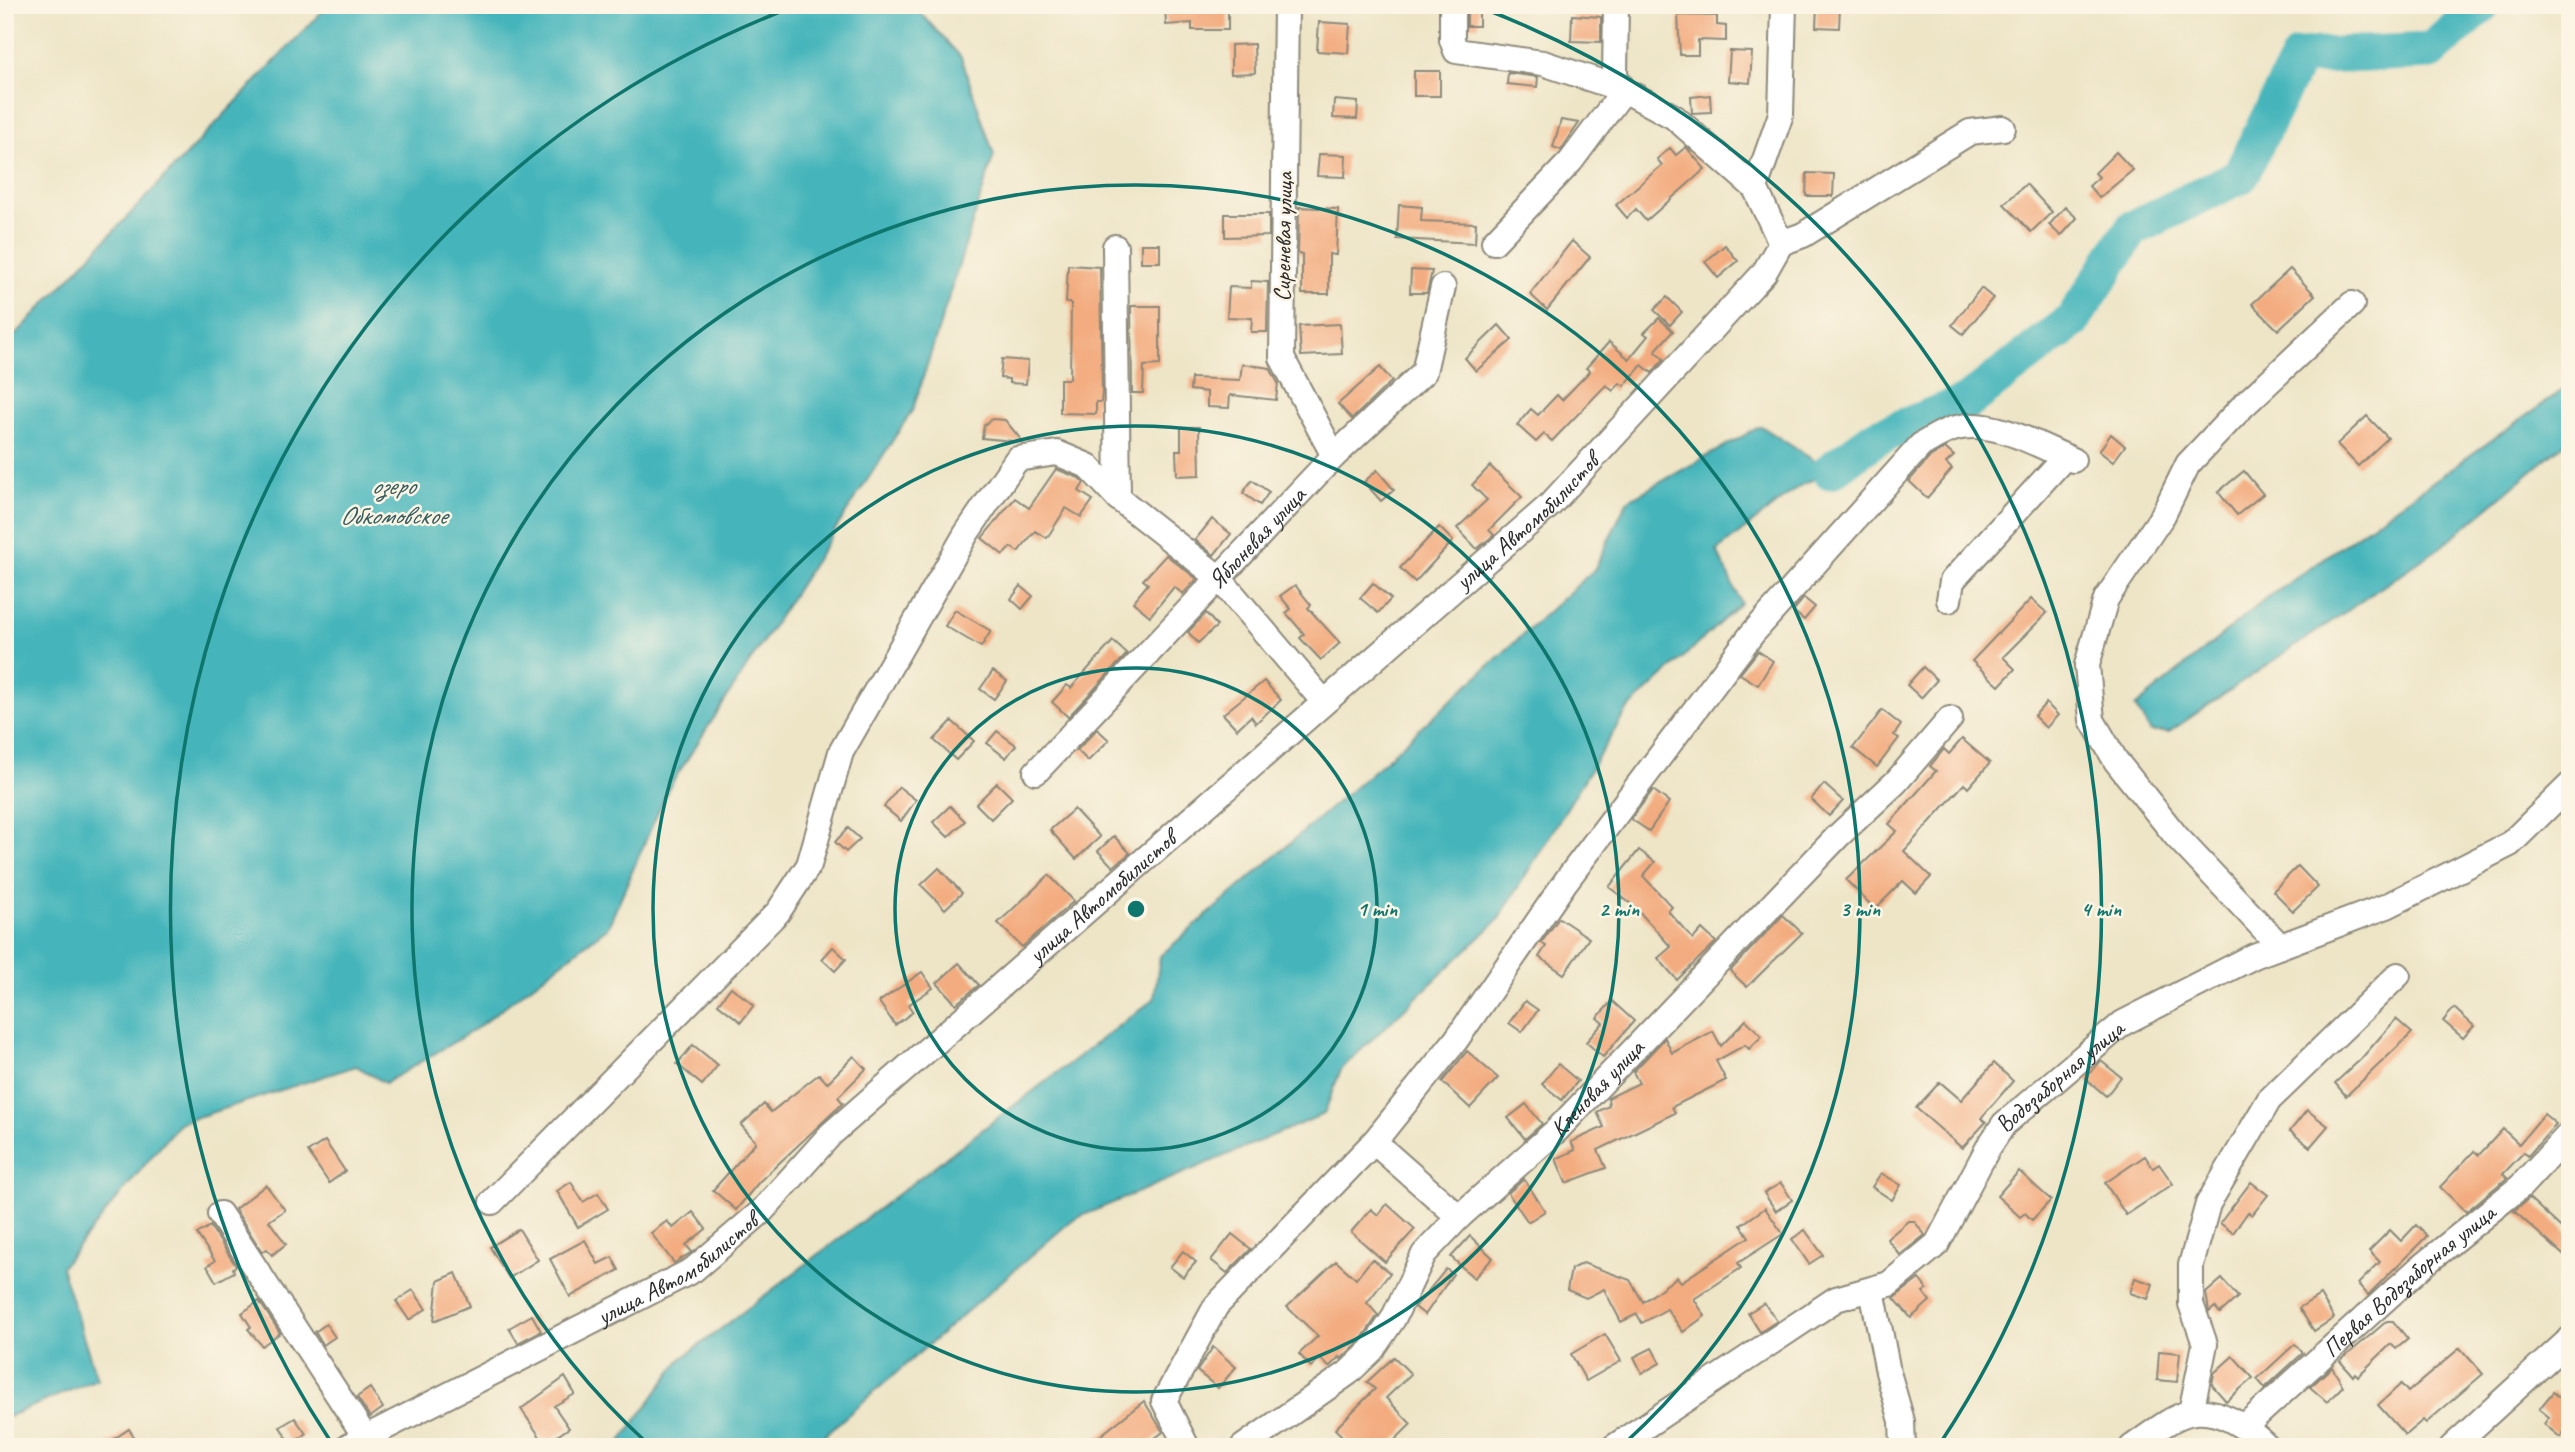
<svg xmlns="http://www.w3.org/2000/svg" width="2575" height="1452" viewBox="0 0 2575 1452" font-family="Caveat,sans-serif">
<rect width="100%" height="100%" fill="#fcf5e5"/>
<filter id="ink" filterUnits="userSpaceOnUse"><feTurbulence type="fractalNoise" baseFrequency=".0143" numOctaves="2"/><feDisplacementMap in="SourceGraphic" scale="14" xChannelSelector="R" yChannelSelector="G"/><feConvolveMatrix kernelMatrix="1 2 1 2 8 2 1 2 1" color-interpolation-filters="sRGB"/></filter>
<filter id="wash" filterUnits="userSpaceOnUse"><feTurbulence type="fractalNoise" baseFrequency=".00686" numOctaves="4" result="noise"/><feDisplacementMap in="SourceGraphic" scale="28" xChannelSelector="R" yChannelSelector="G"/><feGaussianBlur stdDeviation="1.57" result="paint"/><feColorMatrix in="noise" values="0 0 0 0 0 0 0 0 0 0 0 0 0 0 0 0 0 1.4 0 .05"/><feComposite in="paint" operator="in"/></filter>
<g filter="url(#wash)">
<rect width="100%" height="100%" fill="#eee5c7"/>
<g fill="#45b5bb" stroke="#387073" stroke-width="2">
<polygon points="328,5 913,5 961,57 994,155 913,409 668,789 608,927 474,1030 385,1083 356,1066 179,1123 61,1267 97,1379 5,1418 5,346"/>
<polygon points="2570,385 2570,439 2442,546 2169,732 2151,732 2135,707 2262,602"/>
<polygon points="1761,426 1830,471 1798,487 1717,551 1741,603 1627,710 1498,920 1341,1069 1324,1114 1072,1220 811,1447 617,1447 680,1360 1154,999 1160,956 1379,766 1595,569 1627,501"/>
</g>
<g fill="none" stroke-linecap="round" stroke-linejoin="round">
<polyline stroke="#45b5bb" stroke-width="37" points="1830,471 1875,438 1967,402 2072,321 2132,229 2240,176 2299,57 2431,51 2482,5"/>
</g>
<g id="blocks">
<g fill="#f3ac7f">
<polygon points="1165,5 1228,5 1228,30 1192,30 1192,23 1166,25"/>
<rect x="1467" y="5" width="12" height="21"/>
<polygon points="1817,5 1840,5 1839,28 1816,27"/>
<polygon points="1572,15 1601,17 1601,42 1571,41"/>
<polygon points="1678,15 1717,16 1717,25 1726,26 1726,41 1698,40 1698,55 1680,55"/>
<polygon points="1319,22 1350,24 1348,53 1317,51"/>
<polygon points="1254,44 1255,73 1231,74 1231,45"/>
<polygon points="1730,51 1752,52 1750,83 1728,81"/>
<rect x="1414" y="71" width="26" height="25"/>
<polygon points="1508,73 1538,77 1537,87 1507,84"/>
<polygon points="1710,95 1711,112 1692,113 1691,97"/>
<polygon points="1334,100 1358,102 1357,119 1333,118"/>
<polygon points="1561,120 1579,123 1561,150 1553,147"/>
<polygon points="1686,147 1705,169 1646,221 1636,209 1627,218 1616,205 1662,165 1657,159 1670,148 1676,155"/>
<polygon points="2116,152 2133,170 2099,198 2089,186 2099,177 2095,173"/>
<polygon points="1319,154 1346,155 1345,177 1317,176"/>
<polygon points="1807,173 1834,174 1833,196 1806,196"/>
<polygon points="2026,184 2052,212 2031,232 2004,204"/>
<polygon points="1399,205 1422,207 1421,221 1476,223 1475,243 1397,239"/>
<polygon points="1299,207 1338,209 1336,255 1329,254 1329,294 1302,294 1302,254 1298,253"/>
<polygon points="2065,207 2077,218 2061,236 2049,225"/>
<polygon points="1225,214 1269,214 1269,236 1225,237"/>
<polygon points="1572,241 1590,257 1547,310 1530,294"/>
<rect x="1141" y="244" width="19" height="18"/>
<polygon points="1725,245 1738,261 1718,278 1705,262"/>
<polygon points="1068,265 1100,267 1102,392 1101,402 1096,402 1096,414 1060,413 1060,379 1070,379 1071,303 1066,303"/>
<polygon points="2290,269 2315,295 2278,330 2252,304"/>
<polygon points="1411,270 1432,271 1427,293 1410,293"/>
<polygon points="1251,281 1268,282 1267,332 1251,332 1252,318 1227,317 1229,287 1251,288"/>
<polygon points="1981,288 1993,298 1963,334 1952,325"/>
<polygon points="1667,297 1682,312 1670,325 1654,310"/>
<polygon points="1131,306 1160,306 1160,365 1144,366 1143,393 1132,393"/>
<polygon points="1659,318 1673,331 1655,351 1664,359 1652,373 1642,365 1624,386 1620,383 1613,391 1606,385 1552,441 1544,434 1536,442 1517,425 1531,409 1538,415 1557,395 1562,400 1590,371 1586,368 1609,342 1629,359 1648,336 1644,333"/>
<polygon points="1340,324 1342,354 1301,356 1299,326"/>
<polygon points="1499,325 1512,340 1476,371 1465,358"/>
<polygon points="1002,359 1028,361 1026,384 1009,383 1009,379 1000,378"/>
<polygon points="1242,364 1270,368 1278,383 1276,400 1230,395 1229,408 1207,407 1207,392 1190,390 1191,378 1240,380"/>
<polygon points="1380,367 1392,381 1352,419 1338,404"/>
<polygon points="2367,416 2388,438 2358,466 2337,444"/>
<polygon points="992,419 1005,420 1023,442 982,438 984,425"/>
<polygon points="1181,427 1199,427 1200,475 1177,476 1176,450 1181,450"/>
<polygon points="2111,434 2125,446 2113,462 2099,451"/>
<polygon points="1945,448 1954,456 1946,463 1952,469 1927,498 1909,481 1930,457"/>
<polygon points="1490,466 1522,497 1489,530 1494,535 1477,549 1457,528 1487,500 1472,485"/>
<polygon points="1056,469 1079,478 1084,483 1079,491 1093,500 1081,517 1066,508 1047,538 1035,531 1018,552 1011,547 1003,555 982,538 1015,498 1029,508"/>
<polygon points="1377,470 1394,490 1381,501 1364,482"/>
<polygon points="2244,471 2263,494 2237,515 2218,492"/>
<polygon points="1252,480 1269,492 1260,505 1243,493"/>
<polygon points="1212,519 1231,534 1214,555 1195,540"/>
<polygon points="1439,527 1453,541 1415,582 1400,568"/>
<polygon points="1166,555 1197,579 1183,594 1174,587 1150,616 1133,602 1148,584 1143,580"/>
<polygon points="1373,583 1391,599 1378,613 1360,598"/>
<polygon points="1295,585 1311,605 1308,608 1340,643 1321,660 1300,638 1304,634 1286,613 1291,609 1280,596"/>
<polygon points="1021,586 1033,596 1022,609 1011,599"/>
<polygon points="1804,598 1815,607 1804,620 1793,611"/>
<polygon points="2031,599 2047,613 2003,657 2015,669 1999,686 1972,661"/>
<polygon points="955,610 991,631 981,647 945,626"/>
<polygon points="1206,613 1217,626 1198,643 1188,632"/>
<polygon points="1113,641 1127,654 1068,717 1052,702 1067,685 1071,688"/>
<polygon points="1758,651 1773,661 1758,685 1740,674"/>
<polygon points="1923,667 1937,680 1921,698 1907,685"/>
<polygon points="993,671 1007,681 994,699 980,689"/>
<polygon points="1264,681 1281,700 1256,723 1251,716 1237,729 1223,714"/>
<polygon points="2046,703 2058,715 2046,728 2034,716"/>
<polygon points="1882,710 1901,725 1894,735 1899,738 1877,767 1853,748"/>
<polygon points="952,721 974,741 956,760 934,740"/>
<polygon points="1097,729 1109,740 1088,761 1077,750"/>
<polygon points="997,731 1016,745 1006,758 987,743"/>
<polygon points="1962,739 1990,763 1968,788 1964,784 1904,851 1931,877 1916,893 1903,881 1875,909 1846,880 1897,831 1889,824 1936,771 1930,766 1944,749 1949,754"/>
<polygon points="997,783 1012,798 991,819 976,804"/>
<polygon points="1824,784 1843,801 1829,816 1811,799"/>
<polygon points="899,787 916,800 901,821 884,807"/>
<polygon points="1653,790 1669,802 1649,831 1631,819"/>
<polygon points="950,806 965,821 948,837 933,822"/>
<polygon points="1074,809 1100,837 1076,859 1050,830"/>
<polygon points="848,828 860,839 846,852 835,842"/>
<polygon points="1114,836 1130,853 1113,867 1098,851"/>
<polygon points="1639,850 1655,862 1643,876 1672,907 1668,911 1693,939 1702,929 1716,942 1677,980 1658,958 1671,947 1635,907 1609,887"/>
<polygon points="2298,866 2318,887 2293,911 2273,891"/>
<polygon points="939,868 962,893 945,909 921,885"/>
<polygon points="1049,875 1074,901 1022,947 998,923"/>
<polygon points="1783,915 1802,933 1747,987 1730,971"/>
<polygon points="1559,918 1589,938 1564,974 1539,957 1546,946 1541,943"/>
<polygon points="833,947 846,959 835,971 822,959"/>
<polygon points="959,963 979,985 956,1004 937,983"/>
<polygon points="922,972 933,988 908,1005 913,1012 895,1025 879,1002"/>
<polygon points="731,987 754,1005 741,1022 718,1004"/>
<polygon points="1525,1001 1538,1010 1522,1032 1509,1023"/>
<polygon points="1612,1001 1634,1021 1603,1057 1586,1042 1603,1023 1597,1018"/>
<polygon points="2454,1008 2474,1026 2463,1038 2443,1021"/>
<polygon points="2396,1019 2412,1033 2346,1096 2335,1083 2361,1059"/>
<polygon points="1746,1020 1762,1036 1749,1049 1745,1045 1716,1061 1726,1080 1672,1107 1675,1113 1598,1150 1606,1168 1566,1183 1556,1159 1575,1150 1571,1142 1604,1127 1597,1112 1609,1106 1608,1098 1639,1083 1633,1072 1665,1038 1672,1053 1713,1031 1721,1046"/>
<polygon points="693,1045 718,1065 702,1085 677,1064"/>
<polygon points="1467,1051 1498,1078 1470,1108 1442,1082"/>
<polygon points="854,1056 866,1069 838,1097 843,1103 759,1182 736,1210 713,1190 756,1142 741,1125 764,1104 771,1112 819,1074 827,1083"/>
<polygon points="2101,1061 2121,1077 2106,1096 2085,1078"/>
<polygon points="1994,1063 2013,1081 1981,1118 1986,1122 1962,1148 1916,1108 1940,1082 1961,1100"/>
<polygon points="1558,1064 1578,1081 1562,1100 1542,1084"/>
<polygon points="1526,1104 1542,1124 1525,1139 1508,1118"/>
<polygon points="2307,1110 2328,1126 2310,1147 2290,1131"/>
<polygon points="2544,1114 2556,1124 2528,1156 2524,1152 2503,1174 2507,1178 2466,1212 2440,1187 2474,1151 2479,1155 2503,1129 2519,1144"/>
<polygon points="325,1141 345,1171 329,1183 308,1152"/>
<polygon points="2145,1156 2153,1168 2159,1164 2173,1184 2126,1215 2105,1183"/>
<polygon points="2019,1171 2051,1200 2032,1220 2025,1213 2020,1217 1997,1196"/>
<polygon points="1881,1173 1901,1185 1892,1200 1872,1187"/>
<polygon points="1524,1179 1545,1211 1528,1222 1508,1193"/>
<polygon points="571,1182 583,1202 598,1193 608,1209 578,1227 557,1191"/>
<polygon points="2251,1182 2268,1195 2252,1215 2248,1212 2233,1233 2220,1223"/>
<polygon points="1781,1183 1792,1200 1776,1211 1764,1193"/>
<polygon points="266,1185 285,1210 269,1221 286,1244 272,1255 267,1249 262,1252 235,1209"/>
<polygon points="2529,1198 2570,1236 2570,1261 2514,1211"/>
<polygon points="1387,1204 1415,1229 1385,1262 1351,1232 1371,1209 1378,1215"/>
<polygon points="1765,1208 1783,1234 1738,1263 1741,1268 1694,1299 1705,1316 1683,1332 1667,1309 1642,1323 1637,1314 1621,1322 1604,1289 1586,1298 1567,1290 1571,1269 1583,1263 1630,1280 1643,1302 1677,1277 1681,1282 1749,1237 1741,1225"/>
<polygon points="693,1212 706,1229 686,1245 692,1252 674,1263 651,1233 667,1221 673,1228"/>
<polygon points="1908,1221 1914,1221 1925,1235 1900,1255 1887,1239"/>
<polygon points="2416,1225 2427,1236 2368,1295 2358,1284 2380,1262 2369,1251 2390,1230 2401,1241"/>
<polygon points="210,1226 236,1266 233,1268 234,1272 216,1282 207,1266 215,1261 197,1234"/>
<polygon points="519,1229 538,1260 509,1278 490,1247"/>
<polygon points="1805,1230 1823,1255 1809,1264 1792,1239"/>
<polygon points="1232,1234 1251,1249 1227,1273 1211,1260"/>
<polygon points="1470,1236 1493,1258 1474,1278 1451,1257"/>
<polygon points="585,1240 598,1264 612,1257 619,1270 570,1297 550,1259"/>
<polygon points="1183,1251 1196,1262 1183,1277 1170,1267"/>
<polygon points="1372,1259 1390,1273 1367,1303 1378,1315 1361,1340 1341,1359 1339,1357 1329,1367 1320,1358 1311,1367 1299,1354 1318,1336 1287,1307 1336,1261 1356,1279"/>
<polygon points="1446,1269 1453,1274 1425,1315 1415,1307"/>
<polygon points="456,1273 470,1306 434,1321 438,1281"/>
<polygon points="2135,1278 2153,1284 2148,1299 2130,1293"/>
<polygon points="1919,1279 1927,1289 1923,1292 1930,1301 1911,1318 1894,1298"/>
<polygon points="2222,1279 2238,1297 2220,1313 2215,1307 2209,1312 2206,1293"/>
<polygon points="413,1290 426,1309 409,1320 396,1301"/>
<polygon points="2320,1295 2334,1318 2314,1331 2299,1308"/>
<polygon points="259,1301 280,1333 262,1346 248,1329 251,1327 242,1313"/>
<polygon points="1764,1303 1777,1321 1760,1332 1748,1313"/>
<polygon points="532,1315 541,1331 518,1343 509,1328"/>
<polygon points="2387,1321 2393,1321 2408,1339 2396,1349 2391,1344 2358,1376 2355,1373 2353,1376 2340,1361"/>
<polygon points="326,1324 335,1337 323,1345 315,1332"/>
<polygon points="1605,1334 1621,1361 1586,1381 1571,1354"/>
<polygon points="2295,1344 2303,1353 2265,1388 2257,1379"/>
<polygon points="1213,1347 1236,1367 1218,1388 1197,1371"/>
<polygon points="1652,1348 1660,1363 1642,1373 1634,1357"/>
<polygon points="2460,1348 2483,1374 2426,1423 2423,1420 2405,1435 2378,1405 2401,1384 2408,1392"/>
<polygon points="2159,1351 2180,1353 2177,1382 2157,1380"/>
<polygon points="2233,1356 2253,1378 2226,1401 2212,1385 2214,1373"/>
<polygon points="1394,1357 1411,1374 1386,1398 1411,1424 1388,1447 1353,1447 1335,1429 1375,1389 1367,1382"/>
<polygon points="2332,1367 2343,1386 2327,1402 2310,1387"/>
<polygon points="565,1377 575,1394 554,1406 569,1428 545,1444 521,1409"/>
<polygon points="370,1388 383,1408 370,1417 357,1397"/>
<polygon points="2553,1392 2570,1405 2570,1425 2560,1437 2544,1424 2549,1417 2539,1409"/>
<polygon points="1144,1401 1163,1432 1143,1447 1086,1447"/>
<polygon points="295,1418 306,1434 291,1444 280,1427"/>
<polygon points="129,1429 141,1447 102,1447"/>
</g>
</g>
</g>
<g filter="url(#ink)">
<use href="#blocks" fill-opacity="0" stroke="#8c8879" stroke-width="2"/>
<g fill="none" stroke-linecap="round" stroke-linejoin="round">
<defs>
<g id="minor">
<polyline points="1286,5 1282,358 1334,456"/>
<polyline points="1452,5 1452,40 1456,51 1543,63 1624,90 1674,117 1755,188 1781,243"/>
<polyline points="1755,188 1781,114 1784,5"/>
<polyline points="1494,242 1571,161 1624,90 1615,76 1616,5"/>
<polyline points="1781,243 1803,235 1970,132 2003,128"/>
<polyline points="1115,247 1118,498"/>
<polyline points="1949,600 1952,581 2065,457"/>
<path id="s1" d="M1036 772 1334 456 1424 372 1443 287"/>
<polyline points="2280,946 2176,836 2116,761 2092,720 2087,665 2106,599 2163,515 2188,464 2242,407 2352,304"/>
<polyline points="1374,1142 1459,1217"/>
<polyline points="492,1202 778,912 809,865 841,752 966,534 1017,459 1057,453 1088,466 1118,498 1218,577 1324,702"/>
<polyline points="220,1214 364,1435"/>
<polyline points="1872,1290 1888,1372 1902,1421 1903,1447"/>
<polyline points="2191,1412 2205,1344 2191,1304 2191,1265 2208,1204 2269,1100 2398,975"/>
<path id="s2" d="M2245 1426 2422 1266 2521 1186 2570 1133"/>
<path id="s3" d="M347 1447 693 1270 761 1212 831 1134 1550 505 1764 273 1781 243"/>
<path d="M1187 1447 1164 1401 1216 1306 1374 1142 1456 1040 1566 881 1752 634 1921 445C1932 439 1943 431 1956 428 1993 418 2039 446 2073 460"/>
<path id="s4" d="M1243 1447 1348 1373 1372 1350 1393 1319 1424 1254 1459 1217 1557 1130 1838 836 1896 782 1950 719"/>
<path id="s5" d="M1614 1447 1836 1299 1889 1284 1937 1244 1988 1148 2004 1124 2123 1023 2254 956 2387 906 2510 844 2570 785"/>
<path d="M2132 1447C2149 1436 2169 1418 2189 1413 2218 1406 2248 1428 2267 1447"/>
<polyline points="2452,1447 2570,1339"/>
</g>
</defs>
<use href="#minor" stroke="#8c8879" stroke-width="28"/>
<use href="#minor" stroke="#fff" stroke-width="24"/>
</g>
</g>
<g fill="none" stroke="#0f766e" stroke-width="3.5">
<circle cx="1136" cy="909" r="241"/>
<circle cx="1136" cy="909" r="483"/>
<path d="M647 1443A724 724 0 1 1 1625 1443"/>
<path d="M331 1442A965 965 0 0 1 790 8M1482 8A965 965 0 0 1 1941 1442"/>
</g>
<g text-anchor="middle" stroke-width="5" stroke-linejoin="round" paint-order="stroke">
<g font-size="24" fill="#2b2b2b" stroke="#fcf5e5">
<text transform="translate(1283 237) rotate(-89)" y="8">Сиреневая улица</text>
<text dy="8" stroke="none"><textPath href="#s3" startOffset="1510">улица Автомобилистов</textPath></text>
<text dy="8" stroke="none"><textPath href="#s1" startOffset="322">Яблоневая улица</textPath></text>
<text dy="8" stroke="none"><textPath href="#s3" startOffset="943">улица Автомобилистов</textPath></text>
<text dy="8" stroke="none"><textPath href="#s5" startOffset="595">Водозаборная улица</textPath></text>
<text dy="8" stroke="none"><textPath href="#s4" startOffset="511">Кленовая улица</textPath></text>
<text dy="8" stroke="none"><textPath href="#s3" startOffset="376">улица Автомобилистов</textPath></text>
<text dy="8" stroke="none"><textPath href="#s2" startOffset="219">Первая Водозаборная улица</textPath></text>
</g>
<g font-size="26" font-style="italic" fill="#345b5d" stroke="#fcf5e5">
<text x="393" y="494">озеро<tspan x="393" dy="30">Обкомовское</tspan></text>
</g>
</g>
<circle cx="1136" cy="909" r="10" fill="#0f766e" stroke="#fcf5e5" stroke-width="3.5"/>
<g font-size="21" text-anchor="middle" font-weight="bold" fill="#0f766e" stroke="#fcf5e5" stroke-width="5" stroke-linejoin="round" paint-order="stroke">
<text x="1377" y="916">1 min</text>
<text x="1619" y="916">2 min</text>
<text x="1860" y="916">3 min</text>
<text x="2101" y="916">4 min</text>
</g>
<rect width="2575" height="1452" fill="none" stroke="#fcf5e5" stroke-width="28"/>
</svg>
